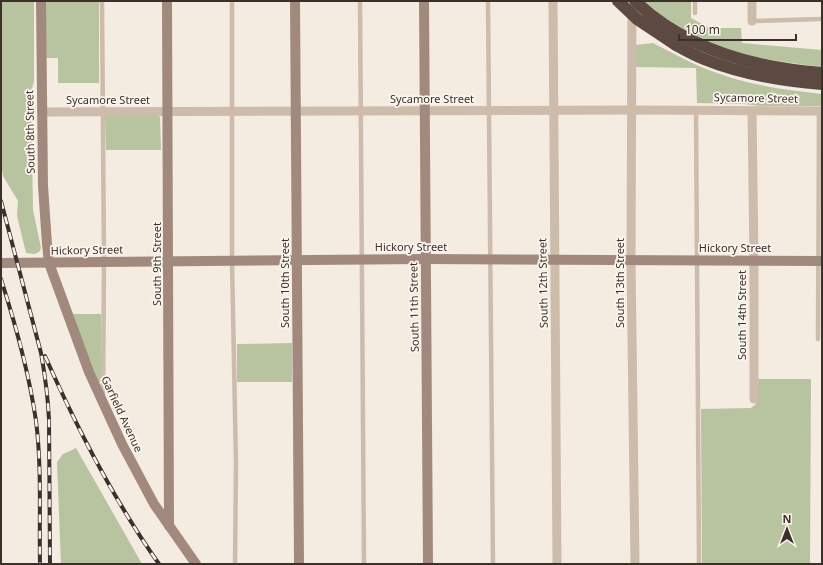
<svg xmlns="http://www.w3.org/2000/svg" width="823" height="565" viewBox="0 0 823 565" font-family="'Noto Sans',sans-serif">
<rect width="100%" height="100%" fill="#f4ebe1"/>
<g fill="#b8c4a0">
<polygon points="1,1 34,1 34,81 31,93 33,210 41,248 39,252 34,254 26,253 17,216 18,201 3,176 1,163"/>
<polygon points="44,1 99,1 99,83 58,83 58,58 44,58"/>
<path d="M644 1H691V18L709 28H741L742 43 822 50V67C752 59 698 49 644 1Z"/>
<path d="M653 43C675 54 697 67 720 74 753 86 787 90 822 94V106H760L744 104 697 103 696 68 636 67V45Z"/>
<polygon points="157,115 160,117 160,119 161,150 106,150 105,116"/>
<polygon points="72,314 101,314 101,378 100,382 97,381"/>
<polygon points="292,343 292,382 237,382 237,344"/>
<polygon points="757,379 811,379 810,564 702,564 701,409 751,408 756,404"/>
<polygon points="76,448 142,564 61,564 57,462 63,454"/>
</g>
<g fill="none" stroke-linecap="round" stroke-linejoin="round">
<g stroke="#cdbbac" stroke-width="4.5">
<polyline points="102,1 104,262 103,395"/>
<polyline points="232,1 232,261 236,464 235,564"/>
<polyline points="360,1 364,564"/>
<polyline points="488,1 493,564"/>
<polyline points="695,13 695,1"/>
<polyline points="752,21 822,19"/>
<polyline points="696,110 699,564"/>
<polyline points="818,339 819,111"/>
</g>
<g stroke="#cdbbac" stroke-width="9">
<path d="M553 1C553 189 557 376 557 564"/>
<polyline points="752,1 752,21"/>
<polyline points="632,10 631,260 635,564"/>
<polyline points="752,111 754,260 754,399"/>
<polyline points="42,112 632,110 822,111"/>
</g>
<g stroke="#a18a7d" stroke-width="10">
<polyline points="41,1 43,186 47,244 49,263 89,372 122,444 154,504 196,564"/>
<polyline points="167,1 169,526"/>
<polyline points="295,1 299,564"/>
<polyline points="424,1 428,564"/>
<polyline points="1,263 425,259 822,261"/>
</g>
<g stroke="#5c4a42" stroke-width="12">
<path d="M635 1C685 49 755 68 822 73"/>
<path d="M676 45C685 50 694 55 704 59 741 74 782 81 822 84"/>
</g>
<defs>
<g id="rail">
<path d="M1 201 41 353C45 375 48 397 49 420L50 564"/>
<path d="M1 279C16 326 29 372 36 421 42 468 39 517 40 564"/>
<path d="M45 356C77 428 113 499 159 564"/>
</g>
</defs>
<use href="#rail" stroke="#3b302b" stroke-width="4"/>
<use href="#rail" stroke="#fbf5ee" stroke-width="2.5" stroke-dasharray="8" stroke-linecap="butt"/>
<polyline stroke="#5c4a42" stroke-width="12" points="618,1 637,19 676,45"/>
</g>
<g text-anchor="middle" stroke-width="3.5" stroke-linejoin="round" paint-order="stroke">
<g font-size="11" fill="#3b302b" stroke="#fbf5ee">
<text transform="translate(756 98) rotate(1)" y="4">Sycamore Street</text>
<text x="432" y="103">Sycamore Street</text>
<text x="108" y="104">Sycamore Street</text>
<text transform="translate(30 132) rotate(-91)" y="4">South 8th Street</text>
<text x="411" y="251">Hickory Street</text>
<text x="735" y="252">Hickory Street</text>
<text transform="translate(87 250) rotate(-1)" y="4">Hickory Street</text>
<text transform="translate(157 264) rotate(-90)" y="4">South 9th Street</text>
<text transform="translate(285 283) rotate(-90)" y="4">South 10th Street</text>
<text transform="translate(543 283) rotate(-91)" y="4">South 12th Street</text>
<text transform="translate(620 283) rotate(-90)" y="4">South 13th Street</text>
<text transform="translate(414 307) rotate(-91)" y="4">South 11th Street</text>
<text transform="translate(742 315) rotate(-90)" y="4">South 14th Street</text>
<text transform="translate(122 414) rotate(65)" y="4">Garfield Avenue</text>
</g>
</g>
<rect width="823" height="565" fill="none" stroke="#3b302b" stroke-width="4"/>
<g transform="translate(787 529)" stroke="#fbf5ee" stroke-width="3" paint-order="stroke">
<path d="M0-3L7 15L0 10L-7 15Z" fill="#3b302b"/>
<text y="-6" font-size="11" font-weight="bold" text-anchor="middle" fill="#3b302b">N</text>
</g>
<path d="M679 34v6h117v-6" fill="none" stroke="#3b302b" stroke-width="2"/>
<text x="685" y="34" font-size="12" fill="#3b302b" stroke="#fbf5ee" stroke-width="3" paint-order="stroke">100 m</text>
</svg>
